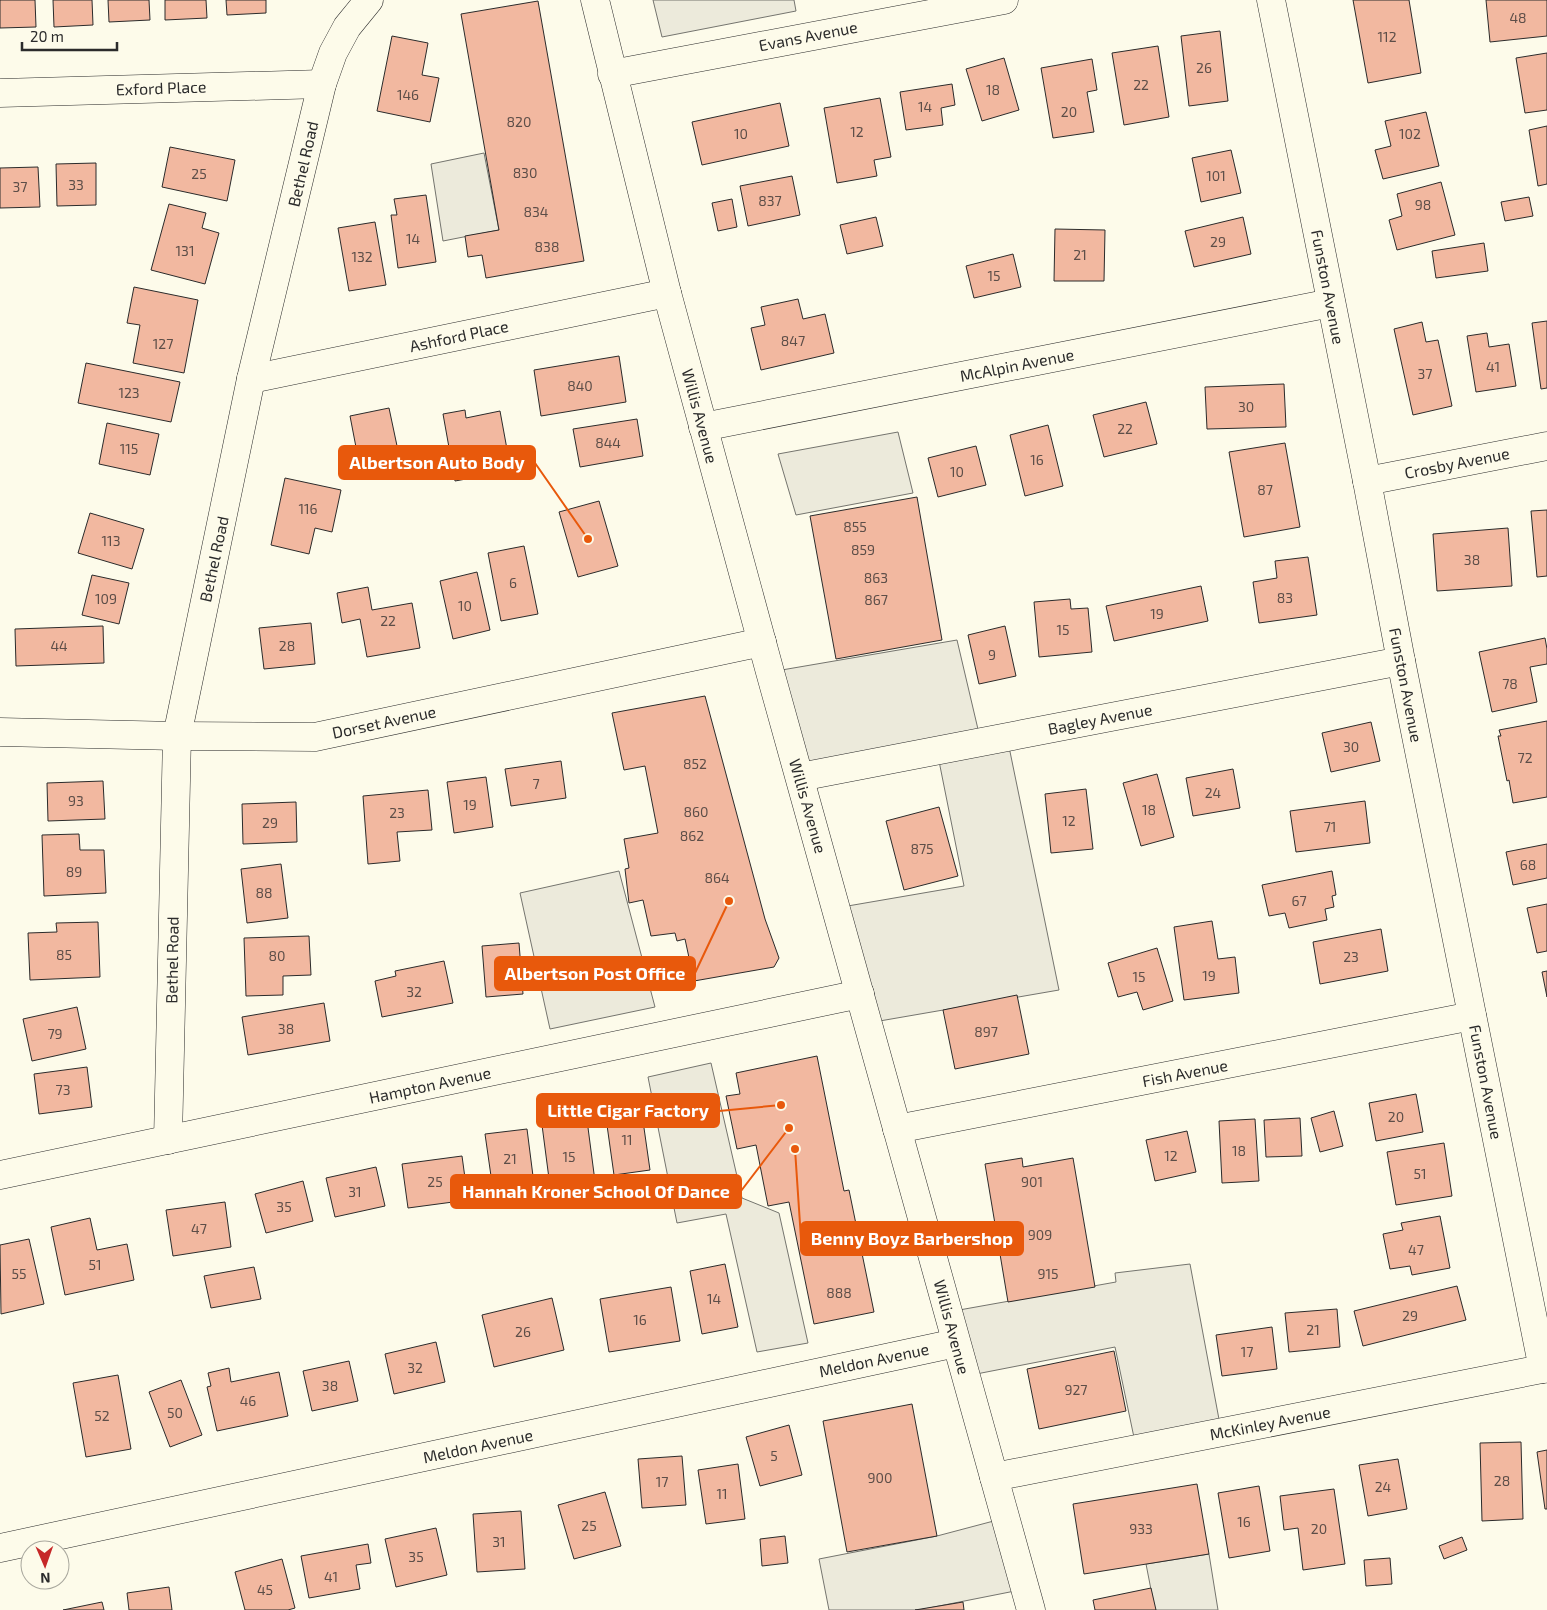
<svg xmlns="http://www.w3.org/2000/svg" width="1547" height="1610" viewBox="0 0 1547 1610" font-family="'Exo 2',sans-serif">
<rect width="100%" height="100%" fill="#fdfbea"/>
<g fill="#eceadb" stroke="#74746e">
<polygon points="653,0 794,0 796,11 662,37"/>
<polygon points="484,153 499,230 443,241 431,164"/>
<polygon points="898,432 913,493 796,515 778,454"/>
<polygon points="957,640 981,742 1007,737 1059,990 868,1023 836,908 964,886 937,751 800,777 770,672"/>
<polygon points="619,871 655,1007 550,1029 520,893"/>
<polygon points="711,1063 742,1198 779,1213 808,1343 757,1352 726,1214 677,1223 648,1077"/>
<polygon points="1190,1264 1221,1430 1136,1447 1115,1347 966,1376 948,1312 1116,1282 1115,1273"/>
<polygon points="1005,1518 1025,1589 919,1610 829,1610 819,1559 937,1536"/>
<polygon points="1209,1554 1218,1610 1155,1610 1146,1564"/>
</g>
<g fill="#f2b8a0" stroke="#2b2b2b">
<polygon points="0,0 35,0 36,27 0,28"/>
<polygon points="53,0 92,0 93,25 54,27"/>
<polygon points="108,0 149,0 150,20 109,22"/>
<polygon points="165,0 206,0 207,18 165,20"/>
<polygon points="226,0 266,0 266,13 227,15"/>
<polygon points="1353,0 1409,0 1421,73 1368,83"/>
<polygon points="1486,0 1547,0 1547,36 1490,42"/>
<polygon points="538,1 584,261 486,278 482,255 468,257 465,236 499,230 461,14"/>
<polygon points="1220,31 1228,101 1189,106 1181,36"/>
<polygon points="392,36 428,43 422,75 439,78 430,122 377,111"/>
<polygon points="1158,46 1169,117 1124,125 1112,53"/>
<polygon points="1547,53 1547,110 1525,113 1516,58"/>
<polygon points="1004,58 1019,110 982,121 966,69"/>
<polygon points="1092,59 1097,90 1087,92 1094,132 1053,138 1041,68"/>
<polygon points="952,84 955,105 941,108 943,125 906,130 900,92"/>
<polygon points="880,98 891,157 874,160 877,176 837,183 824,108"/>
<polygon points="780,103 789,146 702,165 692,122"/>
<polygon points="1426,112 1439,166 1383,179 1375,150 1391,146 1385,121"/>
<polygon points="1547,126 1547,184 1538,186 1529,130"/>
<polygon points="170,147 235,160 227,201 162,187"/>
<polygon points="1231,150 1241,193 1201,202 1192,158"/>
<polygon points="96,163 96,205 57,206 56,164"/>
<polygon points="38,167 40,207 0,208 0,168"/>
<polygon points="792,176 800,215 748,226 740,186"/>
<polygon points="1441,182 1455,235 1397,250 1389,220 1402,216 1397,194"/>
<polygon points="426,195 436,262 398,268 391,215 397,215 394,199"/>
<polygon points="1529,197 1533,216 1505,221 1501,202"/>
<polygon points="732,199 737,227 718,231 712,203"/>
<polygon points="169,204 206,213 202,228 219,233 205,284 151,270"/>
<polygon points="876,217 883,246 847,254 840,225"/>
<polygon points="1243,217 1251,254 1194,267 1185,231"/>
<polygon points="375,222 386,285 349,291 338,228"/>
<polygon points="1055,229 1105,230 1104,281 1054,281"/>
<polygon points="1484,243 1488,271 1436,278 1432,251"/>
<polygon points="1013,254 1021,287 974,298 966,266"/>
<polygon points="134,287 198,300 184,373 133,363 140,325 127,323"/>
<polygon points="798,299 803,319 825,314 834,353 761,370 751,328 765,325 761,307"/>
<polygon points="1547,321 1547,388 1541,389 1532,323"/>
<polygon points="1422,322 1426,342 1438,340 1452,406 1413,415 1394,329"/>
<polygon points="1487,333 1489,347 1509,344 1516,386 1476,392 1467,336"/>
<polygon points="619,356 626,402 541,416 534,370"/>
<polygon points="86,363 180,382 171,422 78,403"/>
<polygon points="1284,384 1286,427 1207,429 1205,387"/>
<polygon points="1146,402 1157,444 1104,457 1093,415"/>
<polygon points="389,408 400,460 360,468 350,416"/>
<polygon points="465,410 466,418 500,411 511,471 455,481 443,414"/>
<polygon points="637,419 643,456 580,467 573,429"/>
<polygon points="107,423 159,434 150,475 99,464"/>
<polygon points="1048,425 1063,486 1025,496 1010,435"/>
<polygon points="1285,443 1300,527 1244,537 1229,452"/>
<polygon points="976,446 986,485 938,497 928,458"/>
<polygon points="285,478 341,490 332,532 315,528 309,554 271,545"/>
<polygon points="917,497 942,640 836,659 810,516"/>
<polygon points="599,501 618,566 578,577 559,512"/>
<polygon points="1547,510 1547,576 1537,577 1531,511"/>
<polygon points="90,513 144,529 132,569 78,553"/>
<polygon points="1508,528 1512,586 1437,591 1433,534"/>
<polygon points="524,546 538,614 501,621 488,553"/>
<polygon points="1308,557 1317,615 1259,623 1253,582 1277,578 1275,561"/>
<polygon points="477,572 490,630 453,639 440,581"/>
<polygon points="92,575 129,583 119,624 82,615"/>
<polygon points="1201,586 1208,621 1114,641 1106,606"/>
<polygon points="368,587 372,610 412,603 420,648 367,657 360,619 342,623 337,593"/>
<polygon points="1070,599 1071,609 1088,608 1092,652 1039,657 1034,602"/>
<polygon points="311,623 315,664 264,669 259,628"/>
<polygon points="103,626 104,663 16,666 15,629"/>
<polygon points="1005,626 1016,676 979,684 968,635"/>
<polygon points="1545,638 1547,649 1547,664 1530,667 1537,702 1492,712 1479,652"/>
<polygon points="705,696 765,919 779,958 774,967 694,981 685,939 677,941 675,933 651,936 643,900 629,903 625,869 629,868 624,839 658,833 645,766 624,770 612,713"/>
<polygon points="1547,721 1547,797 1513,803 1509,780 1507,781 1498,736 1501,736 1499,730"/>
<polygon points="1371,722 1380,761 1331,772 1322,733"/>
<polygon points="561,761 566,798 511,806 505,769"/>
<polygon points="1233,769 1240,808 1193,816 1186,778"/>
<polygon points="1157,774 1174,837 1141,846 1123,783"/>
<polygon points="486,777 493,827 454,833 447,782"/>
<polygon points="103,781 105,819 48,821 47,783"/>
<polygon points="1086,789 1093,849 1051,853 1045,794"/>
<polygon points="428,790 432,830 397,832 400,861 368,864 363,796"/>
<polygon points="1365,801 1370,843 1296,852 1290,811"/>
<polygon points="296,802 297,842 243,844 242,804"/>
<polygon points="939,807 958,876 904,890 886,821"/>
<polygon points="79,834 80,850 104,850 106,893 44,896 42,835"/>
<polygon points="1547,844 1547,878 1513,885 1506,852"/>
<polygon points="281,864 288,918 247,923 241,869"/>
<polygon points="1332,871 1336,895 1332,896 1334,907 1325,909 1327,920 1289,928 1285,913 1269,916 1262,885"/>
<polygon points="1547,904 1547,951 1537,953 1527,908"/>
<polygon points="1212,921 1218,959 1235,957 1239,993 1184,1000 1174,927"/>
<polygon points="98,922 100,977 30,980 28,933 57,932 56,923"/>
<polygon points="1381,929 1388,971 1320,984 1313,942"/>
<polygon points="309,936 311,975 283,976 283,995 246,996 244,938"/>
<polygon points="519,943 523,994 486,997 482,946"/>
<polygon points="1157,948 1173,1001 1143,1010 1137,992 1118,997 1108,963"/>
<polygon points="444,961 453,1003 382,1017 375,981 396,976 395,971"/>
<polygon points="1547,971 1547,997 1542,972"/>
<polygon points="1017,995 1029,1054 955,1069 943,1010"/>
<polygon points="324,1003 330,1041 248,1055 242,1017"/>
<polygon points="77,1007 86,1049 32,1061 23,1019"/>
<polygon points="817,1056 844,1191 849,1190 874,1312 814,1324 789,1202 768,1206 756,1145 737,1149 726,1096 740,1094 736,1073"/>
<polygon points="87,1067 92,1107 39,1114 34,1074"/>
<polygon points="1416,1094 1423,1132 1376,1141 1369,1103"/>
<polygon points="641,1107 650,1170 614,1175 605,1111"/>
<polygon points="1334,1111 1343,1146 1320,1152 1311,1118"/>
<polygon points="1300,1118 1302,1156 1266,1157 1264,1120"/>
<polygon points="1255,1119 1259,1181 1222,1183 1219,1121"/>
<polygon points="587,1120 596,1189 551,1194 542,1125"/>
<polygon points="527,1129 534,1184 493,1190 485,1134"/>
<polygon points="1187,1131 1196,1172 1155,1181 1146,1140"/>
<polygon points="1444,1143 1452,1196 1396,1205 1387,1152"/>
<polygon points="462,1156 468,1200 408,1208 402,1164"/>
<polygon points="1022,1158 1023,1167 1073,1158 1095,1287 1008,1302 985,1164"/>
<polygon points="376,1167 385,1206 335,1217 326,1178"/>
<polygon points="303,1181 313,1221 266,1233 255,1194"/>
<polygon points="225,1202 231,1247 173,1256 166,1210"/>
<polygon points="1440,1216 1450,1268 1412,1275 1410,1266 1390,1269 1383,1234 1403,1230 1401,1223"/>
<polygon points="90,1218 97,1250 127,1244 134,1280 65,1295 51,1227"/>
<polygon points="29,1239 44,1304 1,1314 0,1245"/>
<polygon points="725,1264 738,1327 702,1334 690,1271"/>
<polygon points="254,1267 261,1299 211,1308 204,1276"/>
<polygon points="1457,1286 1466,1320 1363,1346 1354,1311"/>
<polygon points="671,1287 680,1341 609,1352 600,1299"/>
<polygon points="552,1298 564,1350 494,1367 482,1315"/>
<polygon points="1337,1309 1340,1347 1289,1352 1285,1313"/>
<polygon points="1272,1327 1277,1369 1222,1376 1216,1335"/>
<polygon points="436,1342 445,1382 394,1394 385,1354"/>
<polygon points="1114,1351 1126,1411 1039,1429 1027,1369"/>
<polygon points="349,1361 358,1401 312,1411 303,1371"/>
<polygon points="229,1368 231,1382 279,1372 288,1416 217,1431 207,1387 211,1386 208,1373"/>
<polygon points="118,1375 131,1449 86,1457 73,1383"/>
<polygon points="181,1380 202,1435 170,1447 149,1392"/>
<polygon points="912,1404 937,1536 847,1552 823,1421"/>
<polygon points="789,1425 802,1475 760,1486 746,1437"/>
<polygon points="1521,1442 1523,1519 1482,1521 1480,1443"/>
<polygon points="1547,1450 1547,1509 1545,1509 1537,1452"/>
<polygon points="682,1456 686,1505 642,1508 638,1459"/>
<polygon points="1398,1459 1407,1509 1368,1516 1359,1465"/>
<polygon points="738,1464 745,1519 706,1524 698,1470"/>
<polygon points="1197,1484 1209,1554 1084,1574 1073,1504"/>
<polygon points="1259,1486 1270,1551 1229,1558 1218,1493"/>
<polygon points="1334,1489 1345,1564 1303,1570 1298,1528 1284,1530 1280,1496"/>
<polygon points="605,1492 621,1546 574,1559 558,1505"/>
<polygon points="521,1511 525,1569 477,1572 473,1514"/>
<polygon points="436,1528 447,1575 396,1587 385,1539"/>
<polygon points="785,1536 788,1563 762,1566 760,1539"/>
<polygon points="1462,1537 1467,1550 1444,1559 1439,1546"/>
<polygon points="368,1544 371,1563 356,1565 360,1589 309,1598 301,1556"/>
<polygon points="1390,1558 1392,1584 1366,1586 1364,1560"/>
<polygon points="282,1559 295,1608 288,1610 245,1610 235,1572"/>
<polygon points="169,1587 172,1610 129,1610 127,1593"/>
<polygon points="1151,1588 1156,1610 1095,1610 1093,1600"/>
<polygon points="102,1602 104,1610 63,1610"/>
<polygon points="963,1602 964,1610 915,1610"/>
</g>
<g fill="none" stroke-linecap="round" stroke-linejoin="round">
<defs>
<g id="minor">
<polyline points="1271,0 1367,481 1401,661 1543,1369"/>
<polyline points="612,74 1004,0"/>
<polyline points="0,93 322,84"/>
<polyline points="251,379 667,293"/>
<polyline points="703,427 1331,303"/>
<polyline points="1367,481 1547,446"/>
<polyline points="0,732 177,736 315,737 762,642"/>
<polyline points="800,777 1401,661"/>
<polyline points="897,1129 1472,1016"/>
<polyline points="168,1140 177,736 251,379 322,84 333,53 347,27 369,0"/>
<polyline points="0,1175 860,994"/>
<polyline points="994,1477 1547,1368"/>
<polyline points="0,1548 956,1343"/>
</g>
<polyline id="major" points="595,0 667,293 770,672 1031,1610"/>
</defs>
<use href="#minor" stroke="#2b2b2b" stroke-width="29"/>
<use href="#major" stroke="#2b2b2b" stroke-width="29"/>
<use href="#minor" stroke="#fdfbea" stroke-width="28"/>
<use href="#major" stroke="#fdfbea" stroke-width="28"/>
</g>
<g text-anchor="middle" stroke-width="4" stroke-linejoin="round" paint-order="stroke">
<g font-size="14" fill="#5d4e48">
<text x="1518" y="23">48</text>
<text x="1387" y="42">112</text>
<text x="1204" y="73">26</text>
<text x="1141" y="90">22</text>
<text x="993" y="95">18</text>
<text x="408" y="100">146</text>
<text x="925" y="112">14</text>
<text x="1069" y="117">20</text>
<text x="519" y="127">820</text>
<text x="857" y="137">12</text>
<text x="741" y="139">10</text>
<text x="1410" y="139">102</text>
<text x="525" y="178">830</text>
<text x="199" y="179">25</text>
<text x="1216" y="181">101</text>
<text x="76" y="190">33</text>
<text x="20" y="192">37</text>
<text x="770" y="206">837</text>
<text x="1423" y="210">98</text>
<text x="536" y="217">834</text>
<text x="413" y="244">14</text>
<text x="1218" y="247">29</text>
<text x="547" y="252">838</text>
<text x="185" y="256">131</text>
<text x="1080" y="260">21</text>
<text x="362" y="262">132</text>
<text x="994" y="281">15</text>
<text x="793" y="346">847</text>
<text x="163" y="349">127</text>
<text x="1493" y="372">41</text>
<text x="1425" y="379">37</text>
<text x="580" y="391">840</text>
<text x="129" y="398">123</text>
<text x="1246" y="412">30</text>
<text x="1125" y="434">22</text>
<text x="608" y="448">844</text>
<text x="129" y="454">115</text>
<text x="1037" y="465">16</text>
<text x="957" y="477">10</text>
<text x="1265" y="495">87</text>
<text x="308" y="514">116</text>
<text x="855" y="532">855</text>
<text x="111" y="546">113</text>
<text x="863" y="555">859</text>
<text x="1472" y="565">38</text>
<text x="876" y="583">863</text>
<text x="513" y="588">6</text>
<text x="1285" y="603">83</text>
<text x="106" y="604">109</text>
<text x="876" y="605">867</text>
<text x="465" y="611">10</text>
<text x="1157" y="619">19</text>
<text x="388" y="626">22</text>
<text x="1063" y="635">15</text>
<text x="59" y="651">44</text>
<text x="287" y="651">28</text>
<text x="992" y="660">9</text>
<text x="1510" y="689">78</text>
<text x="1351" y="752">30</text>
<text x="1525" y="763">72</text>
<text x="695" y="769">852</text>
<text x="536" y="789">7</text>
<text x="1213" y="798">24</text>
<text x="76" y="806">93</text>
<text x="470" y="810">19</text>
<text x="1149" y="815">18</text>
<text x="696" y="817">860</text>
<text x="397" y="818">23</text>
<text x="1069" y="826">12</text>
<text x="270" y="828">29</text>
<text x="1330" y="832">71</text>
<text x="692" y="841">862</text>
<text x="922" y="854">875</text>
<text x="1528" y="870">68</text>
<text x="74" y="877">89</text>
<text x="717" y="883">864</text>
<text x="264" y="898">88</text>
<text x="1299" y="906">67</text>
<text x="64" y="960">85</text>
<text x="277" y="961">80</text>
<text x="1351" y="962">23</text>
<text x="1209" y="981">19</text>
<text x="1139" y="982">15</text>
<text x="414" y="997">32</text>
<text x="286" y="1034">38</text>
<text x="986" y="1037">897</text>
<text x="55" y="1039">79</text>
<text x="63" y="1095">73</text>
<text x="1396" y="1122">20</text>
<text x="627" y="1145">11</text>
<text x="1239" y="1156">18</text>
<text x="1171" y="1161">12</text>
<text x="569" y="1162">15</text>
<text x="510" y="1164">21</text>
<text x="1420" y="1179">51</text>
<text x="435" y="1187">25</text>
<text x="1032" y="1187">901</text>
<text x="355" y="1197">31</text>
<text x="284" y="1212">35</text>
<text x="199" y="1234">47</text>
<text x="1040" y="1240">909</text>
<text x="1416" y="1255">47</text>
<text x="95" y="1270">51</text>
<text x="19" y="1279">55</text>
<text x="1048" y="1279">915</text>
<text x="839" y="1298">888</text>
<text x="714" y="1304">14</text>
<text x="1410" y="1321">29</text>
<text x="640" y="1325">16</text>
<text x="1313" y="1335">21</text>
<text x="523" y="1337">26</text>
<text x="1247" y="1357">17</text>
<text x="415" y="1373">32</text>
<text x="330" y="1391">38</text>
<text x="1076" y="1395">927</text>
<text x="248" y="1406">46</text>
<text x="175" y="1418">50</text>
<text x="102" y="1421">52</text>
<text x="774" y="1461">5</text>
<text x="880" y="1483">900</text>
<text x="1502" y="1486">28</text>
<text x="662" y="1487">17</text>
<text x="1383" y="1492">24</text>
<text x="722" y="1499">11</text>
<text x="1244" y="1527">16</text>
<text x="589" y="1531">25</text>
<text x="1141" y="1534">933</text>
<text x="1319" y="1534">20</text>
<text x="499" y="1547">31</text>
<text x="416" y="1562">35</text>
<text x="331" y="1582">41</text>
<text x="265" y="1595">45</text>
</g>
<g font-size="16" fill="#2b2b2b" stroke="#fdfbea">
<text transform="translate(808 36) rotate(-11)" y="6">Evans Avenue</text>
<text transform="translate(161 88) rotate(-2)" y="6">Exford Place</text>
<text transform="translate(303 164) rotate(-77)" y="6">Bethel Road</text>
<text transform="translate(1328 287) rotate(79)" y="6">Funston Avenue</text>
<text transform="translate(459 336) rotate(-12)" y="6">Ashford Place</text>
<text transform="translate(1017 365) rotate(-11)" y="6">McAlpin Avenue</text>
<text transform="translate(700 416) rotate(75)" y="6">Willis Avenue</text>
<text transform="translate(1457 463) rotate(-11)" y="6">Crosby Avenue</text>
<text transform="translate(214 559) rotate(-78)" y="6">Bethel Road</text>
<text transform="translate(1406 685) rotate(79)" y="6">Funston Avenue</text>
<text transform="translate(1100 719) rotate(-11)" y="6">Bagley Avenue</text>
<text transform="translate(384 722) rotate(-12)" y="6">Dorset Avenue</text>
<text transform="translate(808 806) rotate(74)" y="6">Willis Avenue</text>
<text transform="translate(172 960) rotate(-89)" y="6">Bethel Road</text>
<text transform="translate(1185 1073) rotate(-11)" y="6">Fish Avenue</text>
<text transform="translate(1486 1082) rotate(79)" y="6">Funston Avenue</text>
<text transform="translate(430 1085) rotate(-12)" y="6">Hampton Avenue</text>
<text transform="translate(952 1327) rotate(75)" y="6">Willis Avenue</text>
<text transform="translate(874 1360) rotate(-12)" y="6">Meldon Avenue</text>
<text transform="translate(1270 1423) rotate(-11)" y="6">McKinley Avenue</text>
<text transform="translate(478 1446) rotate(-12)" y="6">Meldon Avenue</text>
</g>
</g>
<path fill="none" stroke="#e8590c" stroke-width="2" d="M588 539L535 463M729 901L695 973M781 1105L719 1111M789 1128L741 1191M795 1149L801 1239"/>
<g fill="#e8590c" stroke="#fdfbea" stroke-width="2">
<circle cx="588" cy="539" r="5"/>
<circle cx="729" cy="901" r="5"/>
<circle cx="781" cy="1105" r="5"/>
<circle cx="789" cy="1128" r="5"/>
<circle cx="795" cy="1149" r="5"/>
</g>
<g fill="#e8590c" stroke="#e8590c" stroke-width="2">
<rect x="339" y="446" width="196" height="33" rx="5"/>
<rect x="495" y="957" width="200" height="33" rx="5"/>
<rect x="537" y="1094" width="182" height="33" rx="5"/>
<rect x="451" y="1175" width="290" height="33" rx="5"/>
<rect x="801" y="1222" width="222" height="33" rx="5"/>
</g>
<g font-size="18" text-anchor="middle" font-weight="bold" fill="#fff">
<text x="437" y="469">Albertson Auto Body</text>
<text x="595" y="980">Albertson Post Office</text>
<text x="628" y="1117">Little Cigar Factory</text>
<text x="596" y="1198">Hannah Kroner School Of Dance</text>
<text x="912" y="1245">Benny Boyz Barbershop</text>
</g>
<g transform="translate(45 1565) rotate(178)"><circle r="24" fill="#fdfbea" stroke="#a9a89e"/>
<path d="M0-4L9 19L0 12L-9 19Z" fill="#c62828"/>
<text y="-8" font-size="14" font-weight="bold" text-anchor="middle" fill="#2b2b2b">N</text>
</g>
<path d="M22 42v8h95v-8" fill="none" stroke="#2b2b2b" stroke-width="2.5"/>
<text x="30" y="42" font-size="15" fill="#2b2b2b" stroke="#fdfbea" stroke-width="4" paint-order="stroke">20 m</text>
</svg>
